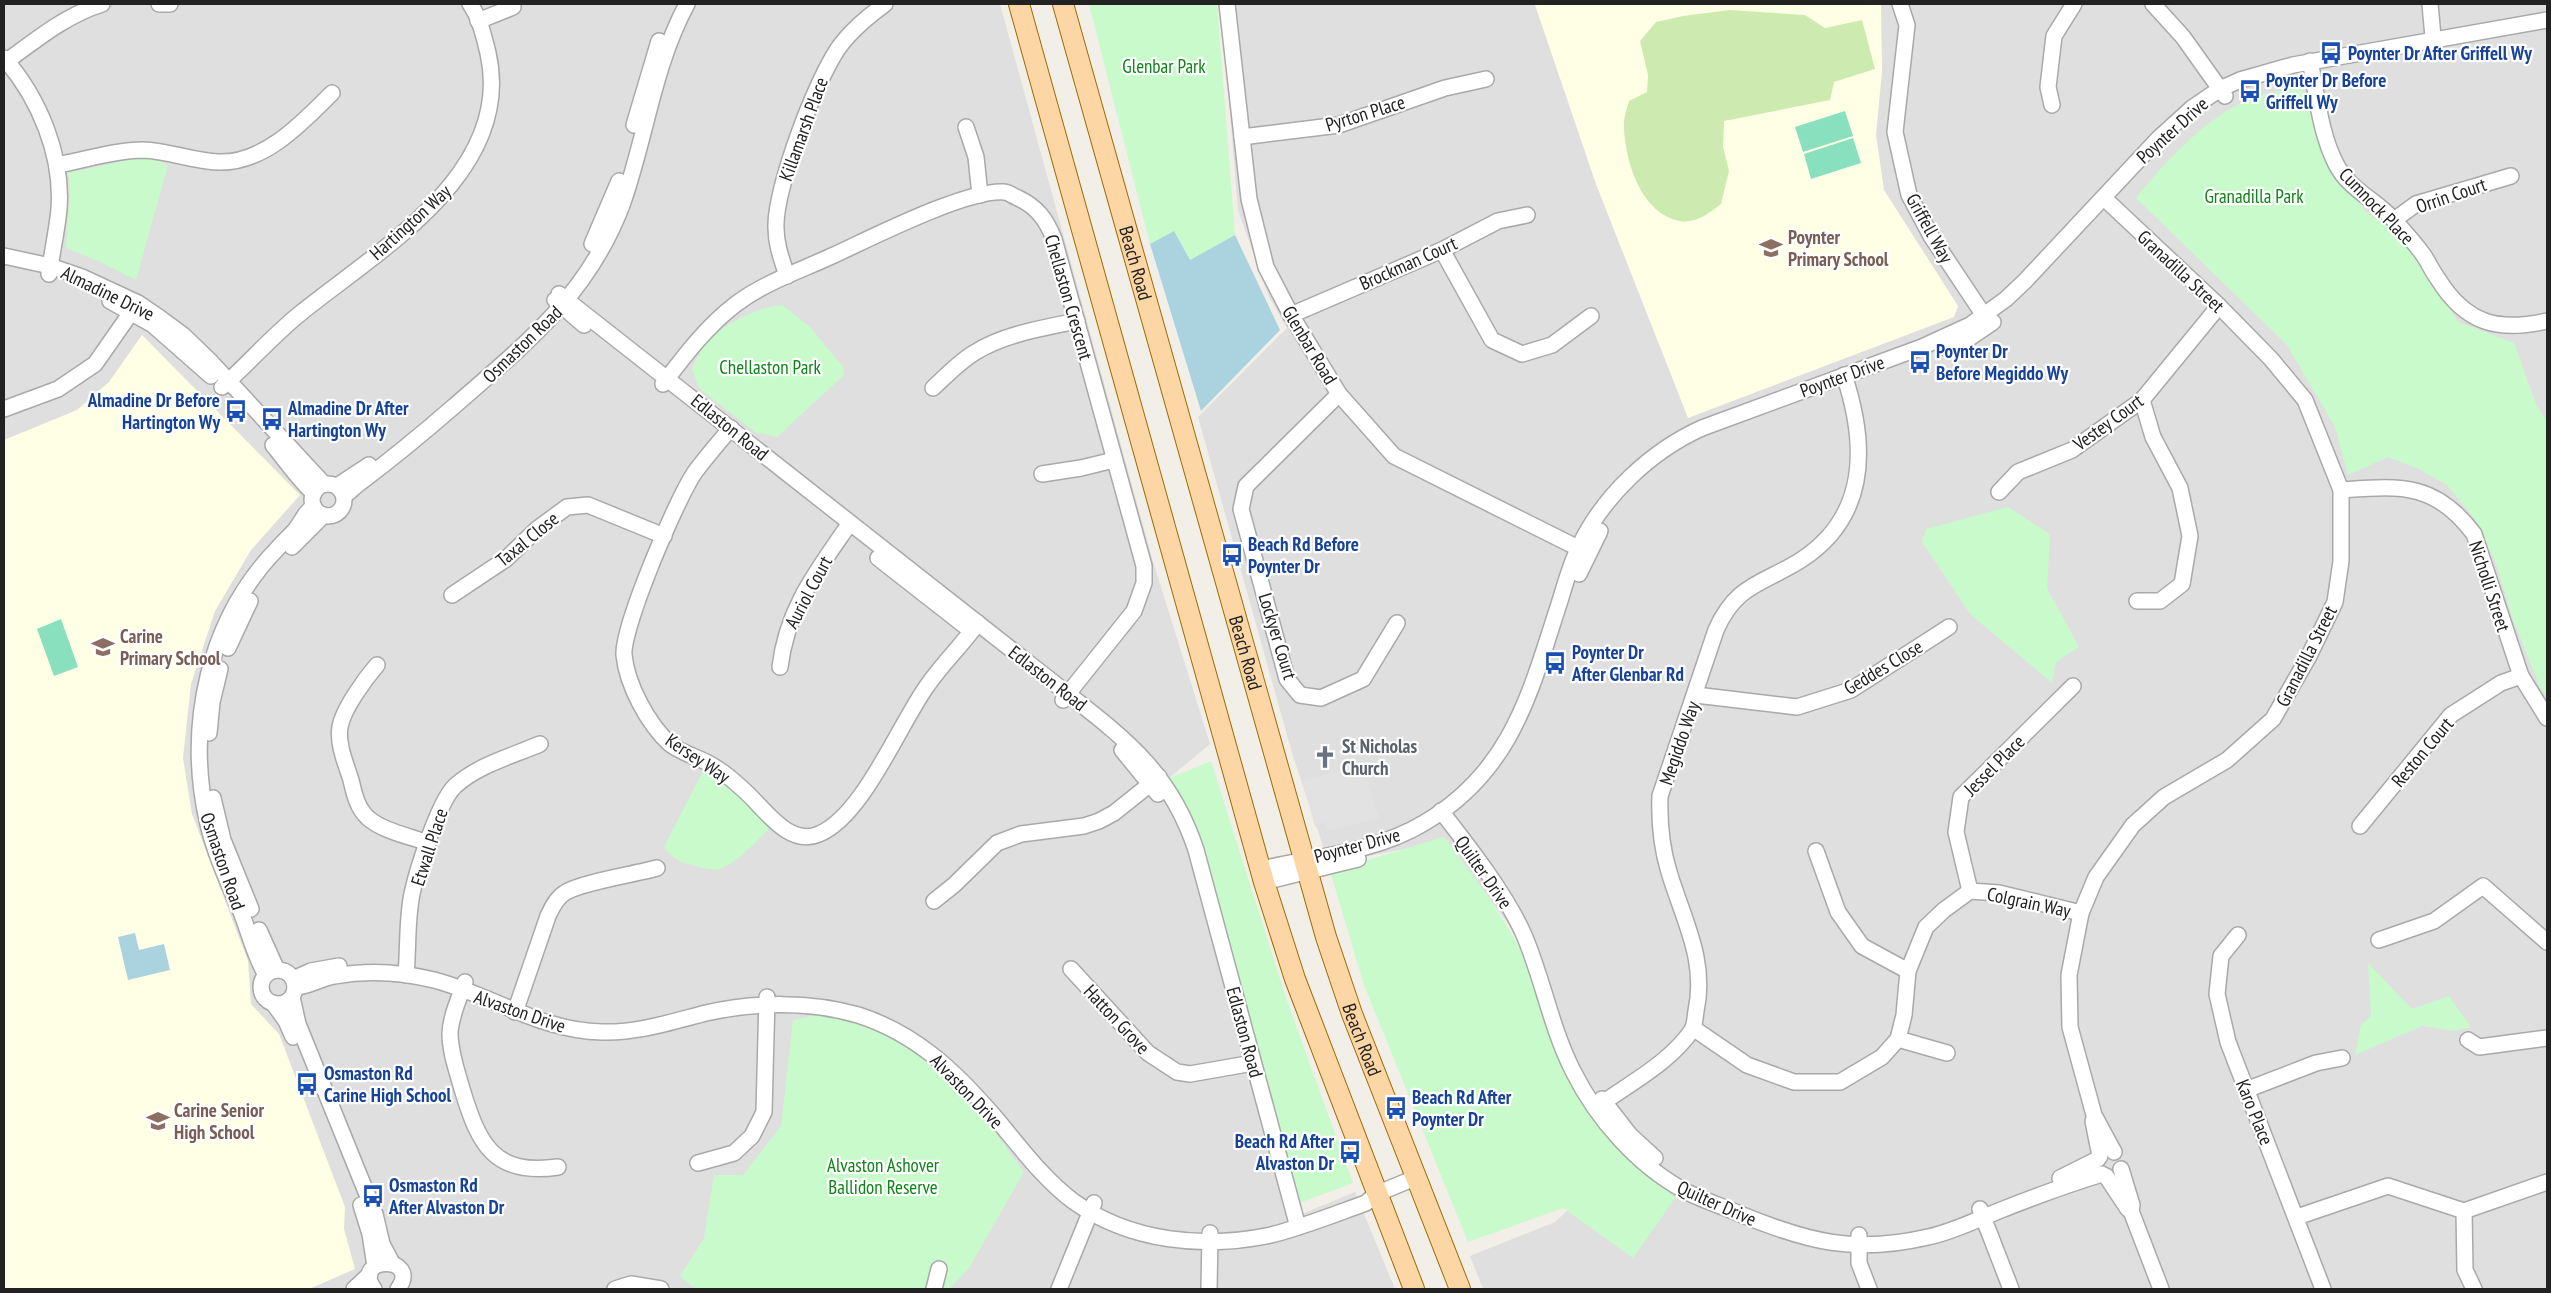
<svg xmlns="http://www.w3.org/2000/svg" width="2551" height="1293" viewBox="0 0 2551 1293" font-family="'PT Sans Narrow',sans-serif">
<rect width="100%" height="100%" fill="#f2efe9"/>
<g fill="#e0dfdf">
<polygon points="4,4 1000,4 1152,558 1210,744 1168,779 1299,1215 1355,1192 1395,1289 4,1289"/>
<polygon points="1221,4 2547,4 2547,1289 1483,1289 1470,1256 1555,1222 1624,1158 1602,1135 1523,944 1444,837 1414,847 1329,864 1292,753 1198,417 1287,328 1269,297 1238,210"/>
</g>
<g fill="#ffffe5">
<polygon points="1552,4 1881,4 1882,71 1876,135 1884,190 1958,306 1954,317 1688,418 1596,184 1535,5"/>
<polygon points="142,335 300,495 251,550 215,611 191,684 183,758 192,814 248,961 251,1004 279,1034 345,1207 344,1229 355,1269 309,1289 4,1289 4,440 77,410 109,382"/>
</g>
<path fill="#cdebb0" d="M1730 10 1805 15 1825 28 1862 20 1875 69 1834 82 1830 100 1724 121 1723 147 1729 171 1721 204C1710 213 1695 224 1680 221 1641 214 1625 161 1624 127 1623 119 1627 109 1629 101L1647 92 1648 75 1640 41 1656 22 1683 16Z"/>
<g fill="#c8facc">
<polygon points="1089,4 1217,4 1235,235 1190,260 1174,231 1150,244"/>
<path d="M2301 88 2339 181 2368 214 2402 236 2458 322 2514 343 2536 404 2547 422V697L2540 687 2512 617 2497 566 2477 522 2447 485 2417 468 2388 457 2348 475 2335 427 2287 345 2136 198C2164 163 2209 114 2252 98 2267 92 2285 90 2301 88Z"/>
<polygon points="147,156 168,165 136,280 98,261 66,248 70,187 68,173"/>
<path d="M782 305 810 327 844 368 843 376 777 437 755 432 700 389 692 370C696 361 700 350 707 343 723 324 758 307 782 305Z"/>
<polygon points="2008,507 2050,534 2047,588 2079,647 2056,662 2052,683 1970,614 1922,542 1926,529"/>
<polygon points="1211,761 1286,998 1353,1183 1297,1204 1196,835 1170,778"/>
<path d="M705 767 720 777 771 827C758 839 736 865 719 869 710 871 701 867 692 865 679 862 672 858 664 847Z"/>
<polygon points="1444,837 1490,899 1528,961 1598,1121 1675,1198 1633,1258 1563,1208 1468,1242 1364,985 1330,871"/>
<polygon points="2368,963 2412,1009 2449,996 2471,1027 2453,1031 2422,1026 2355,1055 2361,1025 2371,1016"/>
<polygon points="820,1014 883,1027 928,1060 990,1125 1024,1172 969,1268 949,1289 695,1289 680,1276 704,1238 714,1175 743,1175 781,1126 793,1020"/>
</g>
<g fill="#88e0be">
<polygon points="1845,111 1853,136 1803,152 1795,127"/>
<polygon points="1853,138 1861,163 1811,179 1804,154"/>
<polygon points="61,619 78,667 54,676 37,629"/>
</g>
<polygon fill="#e2e2e2" points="1362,764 1379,818 1328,831 1325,822 1315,826 1302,781"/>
<g fill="#aad3df">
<polygon points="1174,231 1190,260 1235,235 1280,330 1201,411 1150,244"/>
<polygon points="135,933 139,950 164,944 170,970 128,980 118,937"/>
</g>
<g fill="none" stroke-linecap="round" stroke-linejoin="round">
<defs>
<g id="minor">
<polyline points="159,4 170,4"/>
<polyline points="1227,4 1249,199 1266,267 1291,315 1339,394 1394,456 1586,552"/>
<polyline points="1900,4 1907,25 1895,132 1909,195 1931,236 1989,323"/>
<polyline points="2153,4 2183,37 2225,96"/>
<polyline points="2430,4 2434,48"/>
<polyline points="478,21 513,7"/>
<path d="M4 58C39 98 63 155 59 209 57 231 52 252 49 274"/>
<path d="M7 61C36 40 66 15 102 4"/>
<path d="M2310 61C2317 95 2320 133 2336 164 2349 190 2377 200 2395 221 2404 231 2414 242 2422 253 2428 261 2432 271 2438 279 2466 324 2498 332 2547 321"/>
<polyline points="2052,105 2048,87 2054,36 2074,4"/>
<polyline points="634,125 659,41"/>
<polyline points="966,127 976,157 980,195"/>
<polyline points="1242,137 1339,125 1445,88 1486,79"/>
<path d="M57 165C85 160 115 150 143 150 169 151 193 161 218 162 264 164 302 123 332 93"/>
<polyline points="2104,198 2219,306 2271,359 2305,400 2341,490 2341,561 2335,602 2309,656 2273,719 2227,760 2164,797 2133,825 2096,877 2081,913 2069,975 2070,1027 2094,1115 2114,1152"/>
<polyline points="2394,220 2416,204 2511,176"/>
<polyline points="592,244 619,181"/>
<polyline points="1442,250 1492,340 1522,354 1552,345 1591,316"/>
<polyline points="4,256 50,266 82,277 138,303 160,318 183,335 211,362 324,484"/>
<path d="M787 276C782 260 776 245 776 228 774 190 818 72 843 42 855 27 870 15 885 4"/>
<path d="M559 294 1068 694C1128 741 1171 774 1196 850L1298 1227"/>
<polyline points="555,300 584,325"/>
<polyline points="110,301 153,325 211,376"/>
<polyline points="1291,315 1442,250 1498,221 1527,215"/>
<polyline points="1946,348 1968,339 1993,322"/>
<path d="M663 384C685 355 707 326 736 304 765 282 802 270 834 255 871 238 967 189 1004 192 1008 192 1013 196 1018 198 1037 207 1046 219 1054 239L1144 566V583L1134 611 1063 700"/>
<path d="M222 387C249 363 273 335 302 312 380 249 515 172 488 53 484 37 480 18 470 4"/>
<path d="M933 388C946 376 959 362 974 353 1004 334 1043 328 1077 321"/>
<polyline points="1339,394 1246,486 1241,509 1287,679 1300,695 1321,698 1363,679 1397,623"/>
<polyline points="4,409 58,389 95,364 137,304"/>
<path d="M731 428C719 442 706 457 695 472 677 498 622 627 624 655 627 685 648 724 670 744 680 752 694 756 706 762 722 770 734 781 747 793 766 811 790 847 819 834 863 816 899 725 927 686 942 664 962 645 978 623"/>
<path d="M273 445C282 456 305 488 314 493"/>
<polyline points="1042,474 1081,468 1114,460"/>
<circle cx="328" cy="500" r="16"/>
<polyline points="337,486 369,465"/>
<path d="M2341 490C2401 486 2435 482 2474 534L2521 676 2547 718"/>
<polyline points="1999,492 2018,472 2072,450 2142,400 2219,306"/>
<path d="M344 496C350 492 355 486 361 482 393 458 422 434 452 408 523 346 587 297 622 205 646 138 653 67 687 4"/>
<polyline points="292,547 324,515"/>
<polyline points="878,558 965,626"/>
<polyline points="1579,574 1600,531"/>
<polyline points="452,595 506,559 537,529 567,507 588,505 664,536"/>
<polyline points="2137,601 2160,601 2182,584 2190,536 2180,488 2153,437 2142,400"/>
<polyline points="228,648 250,601"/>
<path d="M377 665C365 679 343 709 340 727 337 744 346 764 351 780 354 793 357 808 368 818 383 831 409 836 428 843"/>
<path d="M780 667C787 608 817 571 850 523"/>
<polyline points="1696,695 1797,707 1851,690 1949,627"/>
<polyline points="209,733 212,702 220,669"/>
<polyline points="1122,750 1158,794"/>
<polyline points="213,798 223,840 251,909"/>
<path d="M1441 811C1469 847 1506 894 1524 935 1543 979 1551 1028 1573 1071 1597 1119 1637 1165 1685 1191 1702 1200 1722 1206 1740 1214 1808 1242 1855 1254 1928 1237 1952 1232 1974 1221 1996 1212 2031 1198 2066 1185 2102 1174"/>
<polyline points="2360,826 2451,715 2501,683 2521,676"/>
<polyline points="1816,851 1838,912 1862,946 1908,971"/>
<path d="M1261 869C1315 857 1376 852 1424 823 1512 771 1530 693 1559 604 1565 585 1570 565 1579 547 1603 496 1651 451 1702 428L1922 347 1970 325 2006 299 2025 281 2159 138 2192 108 2220 89 2240 80 2293 65 2547 20"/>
<polyline points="1264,882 1358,859"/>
<polyline points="1970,891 1956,832 1961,797 2073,686"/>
<polyline points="934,901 954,885 997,843 1021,834 1084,826 1099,821 1114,813 1159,777"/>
<polyline points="259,930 277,970"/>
<polyline points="2238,935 2221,956 2217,994 2228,1042 2323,1289"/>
<polyline points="2379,940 2434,921 2483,886 2547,942"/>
<polyline points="1071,969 1148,1053 1177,1072 1190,1074 1253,1063"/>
<circle cx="278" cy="987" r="17"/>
<path d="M266 975C255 957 249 932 241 912 228 882 214 852 207 820 186 725 208 620 277 549 283 542 290 536 295 530 303 521 304 512 314 507"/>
<path d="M406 975C408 953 407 930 410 907 412 883 438 802 455 786 478 765 512 756 540 744"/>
<polyline points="293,979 311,971 339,966"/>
<path d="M465 982C459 999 451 1015 450 1033 450 1052 457 1071 462 1089 479 1145 494 1176 558 1167"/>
<path d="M295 987C308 987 321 978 334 976 367 970 402 972 434 980 492 995 540 1031 602 1032 638 1033 671 1022 706 1013 754 1002 810 1001 858 1015 915 1033 955 1071 993 1115 1018 1144 1042 1178 1073 1201 1130 1242 1204 1249 1271 1235 1303 1227 1335 1214 1366 1203L1376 1194 1415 1178"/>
<polyline points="292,997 298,1024 375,1214 382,1244 392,1263"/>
<polyline points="273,1003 286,1021 293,1037"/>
<path d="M515 1012 548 916C552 907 557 897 566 892 583 882 636 874 657 868"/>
<polyline points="1693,1028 1747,1065 1794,1082 1840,1082 1882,1057 1898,1039 1904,1015 1908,971 1926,927 1944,910 1970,891 1999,893 2081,913"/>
<polyline points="1898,1039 1947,1053"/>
<polyline points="2468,1040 2479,1047 2547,1038"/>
<polyline points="2246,1090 2316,1063 2342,1058"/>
<polyline points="1602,1099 1630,1135 1655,1158"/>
<path d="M1604 1102C1634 1081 1671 1061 1692 1030 1695 1025 1695 1017 1696 1011 1707 960 1683 919 1669 872 1661 846 1659 823 1660 796L1716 630C1736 584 1763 584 1801 560 1869 516 1867 444 1844 375"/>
<polyline points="2093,1121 2100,1156"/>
<polyline points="698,1163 734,1153 752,1136 764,1112 767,997"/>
<polyline points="2121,1169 2132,1205 2131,1211 2161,1289"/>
<polyline points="2106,1176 2128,1209"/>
<polyline points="2060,1178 2098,1159"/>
<polyline points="361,1205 370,1234 375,1266"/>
<polyline points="1980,1209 2011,1289"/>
<polyline points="2464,1211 2465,1270 2474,1289"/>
<polyline points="2297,1217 2388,1186 2464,1211 2547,1182"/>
<polyline points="1859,1235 1859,1263 1869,1289"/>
<polyline points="354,1289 370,1274"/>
<path d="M374 1289C350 1255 422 1255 398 1289"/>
<polyline points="615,1289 631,1284 661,1289"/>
<polyline points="934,1289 939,1269"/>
<polyline points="1059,1289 1094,1203"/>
<polyline points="1209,1289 1210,1233"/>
</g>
<g id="major">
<polyline points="1019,4 1264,882 1295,979 1414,1289"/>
<path id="s1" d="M1063 4 1326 937 1352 1014 1460 1289"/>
</g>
</defs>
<use href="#minor" stroke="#a9a9a9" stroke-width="18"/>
<use href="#major" stroke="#a06b00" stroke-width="22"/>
<use href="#minor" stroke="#fff" stroke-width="15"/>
<use href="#major" stroke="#fcd6a4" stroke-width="20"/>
</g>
<defs>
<symbol id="bus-bare" viewBox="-9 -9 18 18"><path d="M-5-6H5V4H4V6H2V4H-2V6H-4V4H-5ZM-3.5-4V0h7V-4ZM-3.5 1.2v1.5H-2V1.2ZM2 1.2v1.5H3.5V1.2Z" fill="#1a4fb4" stroke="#fff" stroke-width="2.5" paint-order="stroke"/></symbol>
<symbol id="school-bare" viewBox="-9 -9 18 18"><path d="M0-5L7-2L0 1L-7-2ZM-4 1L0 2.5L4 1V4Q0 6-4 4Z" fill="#8d6e63" stroke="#fff" stroke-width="2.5" paint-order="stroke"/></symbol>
<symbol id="church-bare" viewBox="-9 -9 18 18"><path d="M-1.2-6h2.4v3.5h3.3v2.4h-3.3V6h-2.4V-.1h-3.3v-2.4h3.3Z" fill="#6b7280" stroke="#fff" stroke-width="2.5" paint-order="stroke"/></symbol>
</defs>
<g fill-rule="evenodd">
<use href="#bus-bare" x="2315" y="37" width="32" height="32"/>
<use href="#bus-bare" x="2234" y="75" width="32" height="32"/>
<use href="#school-bare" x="1755" y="232" width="32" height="32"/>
<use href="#bus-bare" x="1904" y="346" width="32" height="32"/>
<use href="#bus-bare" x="220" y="395" width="32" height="32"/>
<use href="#bus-bare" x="256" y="403" width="32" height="32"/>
<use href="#bus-bare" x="1216" y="539" width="32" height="32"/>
<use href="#school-bare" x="87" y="631" width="32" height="32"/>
<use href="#bus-bare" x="1539" y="647" width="32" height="32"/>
<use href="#church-bare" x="1309" y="741" width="32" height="32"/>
<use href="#bus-bare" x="291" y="1068" width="32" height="32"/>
<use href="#bus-bare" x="1380" y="1092" width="32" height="32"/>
<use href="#school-bare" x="142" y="1105" width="32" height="32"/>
<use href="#bus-bare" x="1334" y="1136" width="32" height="32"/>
<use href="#bus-bare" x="357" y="1180" width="32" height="32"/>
</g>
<g text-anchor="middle" stroke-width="4.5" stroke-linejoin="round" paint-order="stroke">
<g font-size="19" font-weight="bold" fill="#164399" stroke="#fff" text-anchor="start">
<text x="2348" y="60">Poynter Dr After Griffell Wy</text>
<text x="2266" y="87">Poynter Dr Before<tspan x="2266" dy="22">Griffell Wy</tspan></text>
<text x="1936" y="358">Poynter Dr<tspan x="1936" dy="22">Before Megiddo Wy</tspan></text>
<text x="220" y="407" text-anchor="end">Almadine Dr Before<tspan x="220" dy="22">Hartington Wy</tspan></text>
<text x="288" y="415">Almadine Dr After<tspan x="288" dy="22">Hartington Wy</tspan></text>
<text x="1248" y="551">Beach Rd Before<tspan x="1248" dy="22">Poynter Dr</tspan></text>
<text x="1572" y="659">Poynter Dr<tspan x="1572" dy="22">After Glenbar Rd</tspan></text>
<text x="324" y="1080">Osmaston Rd<tspan x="324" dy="22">Carine High School</tspan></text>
<text x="1412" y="1104">Beach Rd After<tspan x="1412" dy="22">Poynter Dr</tspan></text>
<text x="1334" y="1148" text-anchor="end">Beach Rd After<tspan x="1334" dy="22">Alvaston Dr</tspan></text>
<text x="389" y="1192">Osmaston Rd<tspan x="389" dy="22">After Alvaston Dr</tspan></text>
</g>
<g font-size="19" fill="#0c8416" stroke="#fff">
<text x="1164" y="73">Glenbar Park</text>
<text x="2254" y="203">Granadilla Park</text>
<text x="770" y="374">Chellaston Park</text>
<text x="883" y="1172">Alvaston Ashover<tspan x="883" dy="22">Ballidon Reserve</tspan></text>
</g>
<g font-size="19" fill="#222" stroke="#fff">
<text transform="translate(1365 113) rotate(-17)" y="7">Pyrton Place</text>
<text transform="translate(803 129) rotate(-70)" y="7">Killamarsh Place</text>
<text transform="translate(2172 130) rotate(-42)" y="7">Poynter Drive</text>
<text transform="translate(2451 195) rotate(-19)" y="7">Orrin Court</text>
<text transform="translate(2377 206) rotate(46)" y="7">Cumnock Place</text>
<text transform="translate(410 222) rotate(-42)" y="7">Hartington Way</text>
<text transform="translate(1930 228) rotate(61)" y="7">Griffell Way</text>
<text dy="7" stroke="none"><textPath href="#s1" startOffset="269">Beach Road</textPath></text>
<text transform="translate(1408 263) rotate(-24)" y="7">Brockman Court</text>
<text transform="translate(2181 271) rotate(43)" y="7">Granadilla Street</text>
<text transform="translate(108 293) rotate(26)" y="7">Almadine Drive</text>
<text transform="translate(1069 297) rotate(74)" y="7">Chellaston Crescent</text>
<text transform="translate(522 344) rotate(-44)" y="7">Osmaston Road</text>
<text transform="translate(1310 345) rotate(59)" y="7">Glenbar Road</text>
<text transform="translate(1842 376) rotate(-20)" y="7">Poynter Drive</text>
<text transform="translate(2108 422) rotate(-36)" y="7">Vestey Court</text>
<text transform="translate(730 427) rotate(39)" y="7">Edlaston Road</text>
<text transform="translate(527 539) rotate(-39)" y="7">Taxal Close</text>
<text transform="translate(2490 586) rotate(72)" y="7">Nicholli Street</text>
<text transform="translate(808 592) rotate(-62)" y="7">Auriol Court</text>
<text transform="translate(1278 636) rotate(73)" y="7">Lockyer Court</text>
<text dy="7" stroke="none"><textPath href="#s1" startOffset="674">Beach Road</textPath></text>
<text transform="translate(2306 656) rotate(-63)" y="7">Granadilla Street</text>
<text transform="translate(1883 667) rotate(-31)" y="7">Geddes Close</text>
<text transform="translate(1048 678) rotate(38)" y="7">Edlaston Road</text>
<text transform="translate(1679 743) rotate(-71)" y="7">Megiddo Way</text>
<text transform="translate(2422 752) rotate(-50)" y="7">Reston Court</text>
<text transform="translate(698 758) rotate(34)" y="7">Kersey Way</text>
<text transform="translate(1994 765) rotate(-45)" y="7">Jessel Place</text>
<text transform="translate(1357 845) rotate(-15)" y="7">Poynter Drive</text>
<text transform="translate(429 847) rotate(-72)" y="7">Etwall Place</text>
<text transform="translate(223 861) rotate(71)" y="7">Osmaston Road</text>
<text transform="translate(1484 872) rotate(55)" y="7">Quilter Drive</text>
<text transform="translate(2029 902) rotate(12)" y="7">Colgrain Way</text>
<text transform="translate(520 1011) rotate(19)" y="7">Alvaston Drive</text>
<text transform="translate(1117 1019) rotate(47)" y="7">Hatton Grove</text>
<text transform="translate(1245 1032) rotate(75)" y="7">Edlaston Road</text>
<text dy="7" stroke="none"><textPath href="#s1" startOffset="1078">Beach Road</textPath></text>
<text transform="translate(967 1091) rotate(46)" y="7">Alvaston Drive</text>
<text transform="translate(2255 1112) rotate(68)" y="7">Karo Place</text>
<text transform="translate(1717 1203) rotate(24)" y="7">Quilter Drive</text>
</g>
<g font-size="19" font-weight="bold" fill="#785e54" stroke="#fff" text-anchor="start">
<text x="1788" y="244">Poynter<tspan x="1788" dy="22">Primary School</tspan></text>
<text x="120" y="643">Carine<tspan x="120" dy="22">Primary School</tspan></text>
<text x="174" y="1117">Carine Senior<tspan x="174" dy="22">High School</tspan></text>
</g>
<g font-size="19" font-weight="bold" fill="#5b616d" stroke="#fff" text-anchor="start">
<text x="1342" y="753">St Nicholas<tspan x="1342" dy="22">Church</tspan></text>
</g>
</g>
<rect width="2551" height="1293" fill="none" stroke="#222222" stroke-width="10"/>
</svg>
